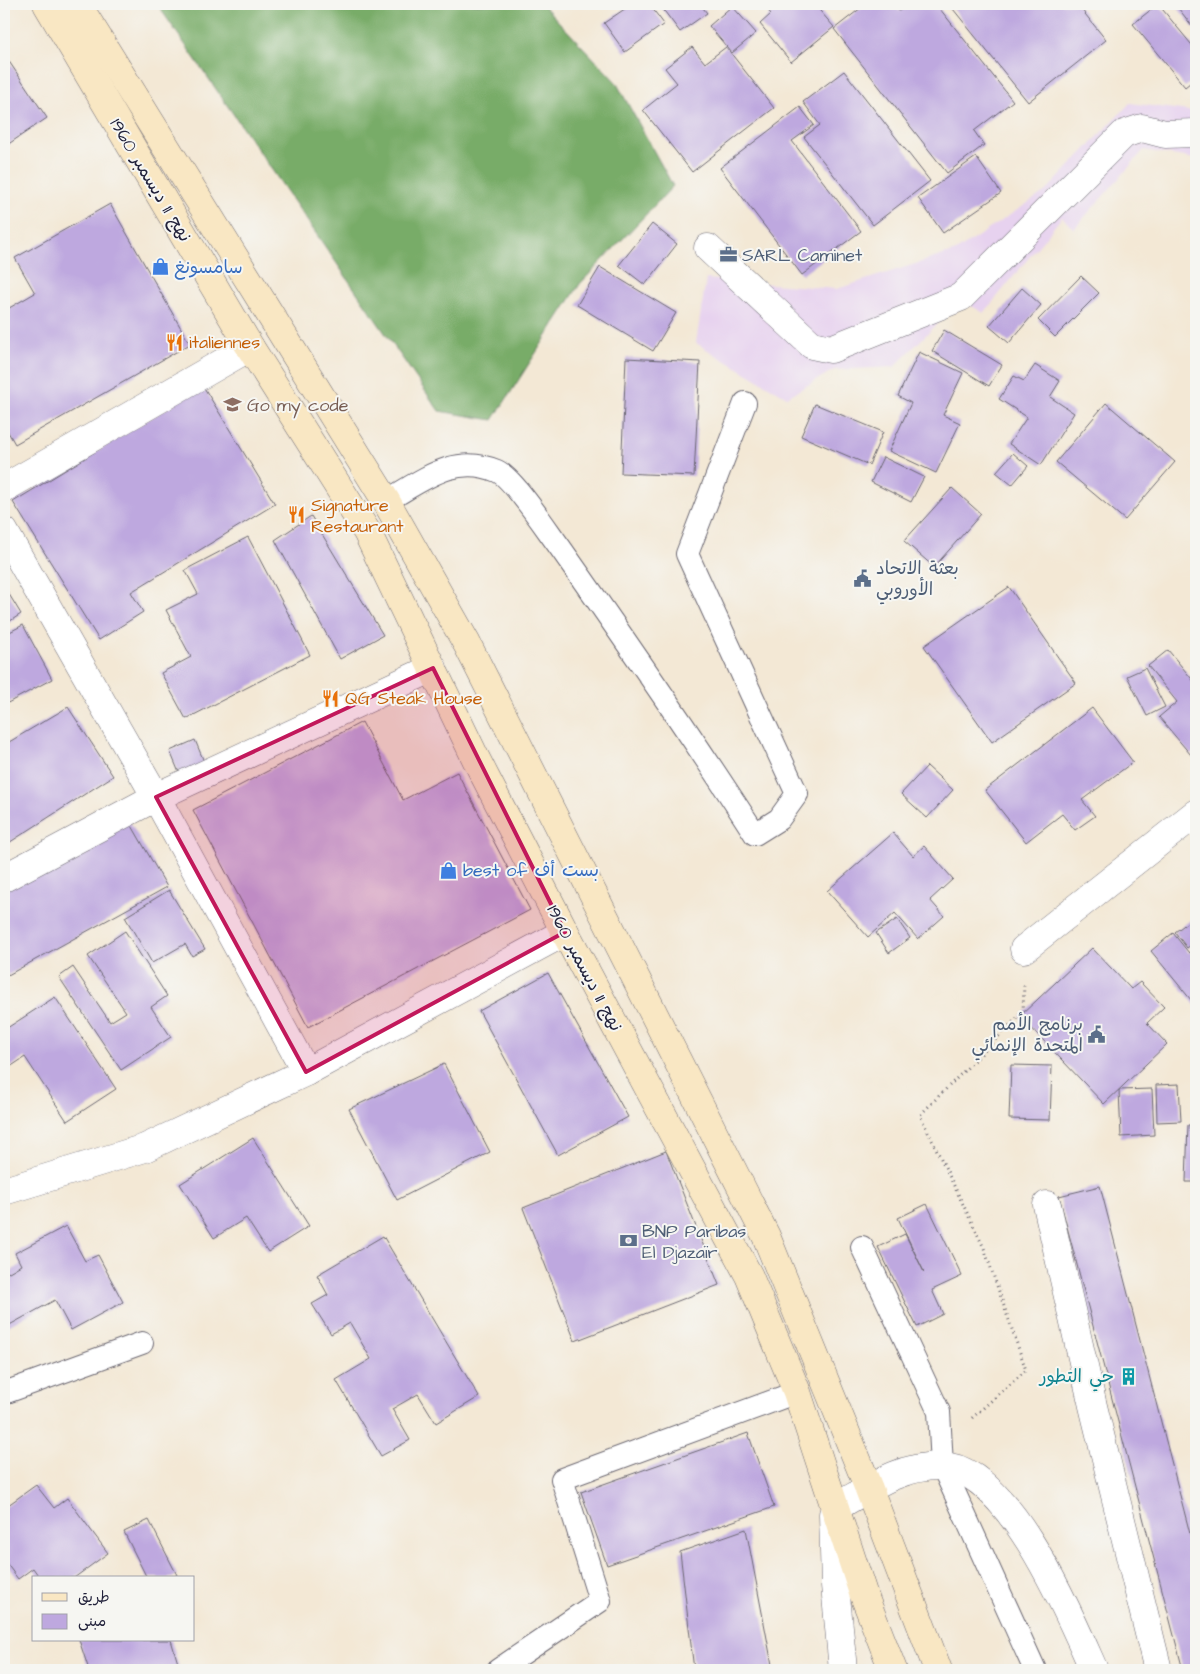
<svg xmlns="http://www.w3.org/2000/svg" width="1200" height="1674" viewBox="0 0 1200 1674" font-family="'Architects Daughter','Playpen Sans Arabic',sans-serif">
<rect width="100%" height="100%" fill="#f6f6f2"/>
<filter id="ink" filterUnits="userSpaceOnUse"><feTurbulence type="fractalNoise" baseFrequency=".02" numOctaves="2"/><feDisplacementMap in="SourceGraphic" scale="10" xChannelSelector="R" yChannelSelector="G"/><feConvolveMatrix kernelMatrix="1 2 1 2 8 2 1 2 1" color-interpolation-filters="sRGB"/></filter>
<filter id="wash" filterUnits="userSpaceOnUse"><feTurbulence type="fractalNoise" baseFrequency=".0096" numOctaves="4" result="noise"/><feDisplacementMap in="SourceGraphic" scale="20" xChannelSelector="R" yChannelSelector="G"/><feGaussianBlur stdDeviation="1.12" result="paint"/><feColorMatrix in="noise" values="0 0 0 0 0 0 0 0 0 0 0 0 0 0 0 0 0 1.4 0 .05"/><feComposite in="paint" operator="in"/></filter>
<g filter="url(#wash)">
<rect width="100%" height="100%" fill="#f3e8d5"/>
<polygon fill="#e7d2ef" points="1130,103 1196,112 1195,159 1144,150 1074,229 1062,217 984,313 961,300 894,367 834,370 787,397 696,343 706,279 837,289 956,251 1046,191"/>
<polygon fill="#78ac68" stroke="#4d6752" points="157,4 542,4 616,82 673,186 580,284 493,420 439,411"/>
<g id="blocks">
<g fill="#bea8df">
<polygon points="632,4 649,4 664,24 625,52 604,23"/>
<polygon points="659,4 700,4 707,13 680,32"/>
<polygon points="763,4 814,4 834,27 791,62 760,24 771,14"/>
<polygon points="866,4 893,4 899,11 909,4 936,4 1013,101 974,131 984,145 947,173 834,29"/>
<polygon points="949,4 1077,4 1106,40 1028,102"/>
<polygon points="1158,4 1196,50 1196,78 1185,87 1133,24"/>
<polygon points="1175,4 1196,4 1196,31"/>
<polygon points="732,6 756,33 732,53 709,26"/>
<polygon points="692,47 705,63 726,47 774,108 692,172 643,110 677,83 665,68"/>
<polygon points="4,54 47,118 4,147"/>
<polygon points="844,71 930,181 873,225 804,137 820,125 803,102"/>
<polygon points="800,107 814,125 792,141 861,231 802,275 720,168"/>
<polygon points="976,157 1001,193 943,233 918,198"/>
<polygon points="110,204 190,344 15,444 4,425 4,311 35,293 15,258"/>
<polygon points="652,224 677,244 645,285 619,265"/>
<polygon points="600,267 676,313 653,351 577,305"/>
<polygon points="1081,276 1099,293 1055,337 1038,320"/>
<polygon points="1022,288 1041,305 1009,343 989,326"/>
<polygon points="944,330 1002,365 989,386 932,351"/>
<polygon points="919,352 963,373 943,415 960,423 936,473 889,451 911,403 898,396"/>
<polygon points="626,358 700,362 694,476 621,473"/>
<polygon points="1035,365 1060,381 1050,397 1074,413 1041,465 1009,444 1027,417 999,399 1014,376 1024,381"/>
<polygon points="203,386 275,504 131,592 143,612 99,640 13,502"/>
<polygon points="1106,403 1175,462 1125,520 1056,462"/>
<polygon points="815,404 883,432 869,465 801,436"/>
<polygon points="1013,453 1028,466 1012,485 996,472"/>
<polygon points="883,457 924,477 911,502 871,482"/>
<polygon points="952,488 981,514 934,567 904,541"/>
<polygon points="311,516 383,635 340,659 275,540"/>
<polygon points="248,537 310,655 186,719 161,673 191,657 166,610 198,594 185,570"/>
<polygon points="4,586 21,614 4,625"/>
<polygon points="1009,587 1076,683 992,742 924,646"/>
<polygon points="23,625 52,679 4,705 4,635"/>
<polygon points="1168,650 1196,684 1196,751 1191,755 1159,717 1177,702 1148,666"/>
<polygon points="1145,668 1165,707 1147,716 1127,676"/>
<polygon points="68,707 113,776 4,846 4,745"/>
<polygon points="1092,708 1133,762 1082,800 1095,816 1075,830 1062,814 1026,842 985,790"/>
<polygon points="362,722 403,800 457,772 530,910 308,1027 193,810"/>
<polygon points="195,740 205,764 180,775 170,751"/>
<polygon points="927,766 953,790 927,818 901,794"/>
<polygon points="127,817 167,887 8,975 4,968 4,885"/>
<polygon points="893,833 913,856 924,846 953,879 930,900 944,916 918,939 895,913 868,937 827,891"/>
<polygon points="169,890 205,949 192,956 185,944 152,963 125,917"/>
<polygon points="1196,916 1196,941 1187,948 1175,932"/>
<polygon points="897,919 910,938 889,953 876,933"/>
<polygon points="125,931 167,996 151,1007 171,1037 121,1070 59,977 73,967 110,1022 126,1012 88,956"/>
<polygon points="1173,933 1189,953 1196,947 1196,1006 1151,951"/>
<polygon points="1092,948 1131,989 1140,982 1164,1007 1147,1023 1167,1044 1104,1104 1020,1016"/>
<polygon points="548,973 628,1117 558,1155 479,1011"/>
<polygon points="55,997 116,1089 67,1121 25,1057 4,1071 4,1030"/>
<polygon points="444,1064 490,1152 397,1200 349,1109"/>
<polygon points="1011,1065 1052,1066 1050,1120 1009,1119"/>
<polygon points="1179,1084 1181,1121 1157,1122 1156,1085"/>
<polygon points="1152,1089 1154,1135 1121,1137 1119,1090"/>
<polygon points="1188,1125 1196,1125 1196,1182 1186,1182"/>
<polygon points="253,1138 309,1226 268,1252 246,1218 214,1238 180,1184"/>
<polygon points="666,1151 719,1285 575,1341 523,1208"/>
<polygon points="1100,1186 1196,1557 1196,1670 1183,1670 1059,1196"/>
<polygon points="927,1204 962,1276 932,1290 943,1314 917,1327 878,1247 905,1234 924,1272 898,1218"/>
<polygon points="66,1226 85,1261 98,1255 123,1302 71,1330 55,1300 4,1328 4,1275 21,1265 15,1253"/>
<polygon points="383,1236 479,1397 436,1423 418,1394 392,1409 410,1440 381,1456 336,1380 371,1359 350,1323 331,1334 312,1304 328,1295 317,1275"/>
<polygon points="748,1433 774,1507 607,1565 581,1492"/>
<polygon points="36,1485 54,1508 67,1498 108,1553 74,1578 40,1578 33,1568 18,1579 4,1560 4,1508"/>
<polygon points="149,1520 177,1575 172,1578 147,1578 124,1532"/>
<polygon points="746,1529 773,1670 694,1670 680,1552"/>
<polygon points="79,1640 171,1640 180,1670 89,1670"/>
</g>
</g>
</g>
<g filter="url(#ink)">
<use href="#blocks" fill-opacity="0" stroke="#6b6771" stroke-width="1"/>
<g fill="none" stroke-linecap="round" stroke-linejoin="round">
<defs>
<g id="lane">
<path d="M386 501C422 481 454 453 497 471 513 478 547 530 559 546 626 641 692 736 755 834L779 819 797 794 687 554 745 403"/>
<polyline points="862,1247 939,1412 942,1465 1035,1670"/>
<polyline points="4,1393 142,1343"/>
<polyline points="498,1670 600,1601 562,1479 797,1392"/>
</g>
<g id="street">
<polyline points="708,248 812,345 831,349 961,297 1124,134 1142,128 1165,134 1196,133"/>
<polyline points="4,488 250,347"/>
<polyline points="4,531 156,797 306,1072"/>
<polyline points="4,878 156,797 433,668"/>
<polyline points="1024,949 1196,813"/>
<polyline points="4,1191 145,1148 306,1072 565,932"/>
<polyline points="1047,1205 1093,1406 1158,1670"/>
<path d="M843 1670 835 1585 833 1514 836 1507C870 1488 899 1466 940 1466 1007 1464 1071 1618 1094 1670"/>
</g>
<g id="secondary">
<polyline points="47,4 250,347 367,532 476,759 565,932 749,1276 797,1392 863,1593 893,1670"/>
<polyline points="77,4 386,501 467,644 766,1236 869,1489 938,1670"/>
</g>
</defs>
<use href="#lane" stroke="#6b6771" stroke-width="24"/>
<use href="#street" stroke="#6b6771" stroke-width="29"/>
<use href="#secondary" stroke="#6b6771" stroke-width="29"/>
<polyline stroke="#6b6771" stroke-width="3" stroke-dasharray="1 4" stroke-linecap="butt" points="972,1418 1026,1370 984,1248 920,1115 1023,1012 1024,983"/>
<use href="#lane" stroke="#fff" stroke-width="22"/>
<use href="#street" stroke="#fff" stroke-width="28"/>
<use href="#secondary" stroke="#f9e7c3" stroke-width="28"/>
</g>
</g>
<path fill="#c2185b" fill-opacity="0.2" stroke="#c2185b" stroke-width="4" stroke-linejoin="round" d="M433 668 565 932 306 1072 156 797Z"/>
<defs>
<symbol id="office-bare" viewBox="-9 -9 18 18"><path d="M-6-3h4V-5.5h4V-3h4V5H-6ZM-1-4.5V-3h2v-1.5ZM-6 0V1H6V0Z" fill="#5c6f8a" stroke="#f6f6f2" stroke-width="2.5" paint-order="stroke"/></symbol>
<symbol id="shop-bare" viewBox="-9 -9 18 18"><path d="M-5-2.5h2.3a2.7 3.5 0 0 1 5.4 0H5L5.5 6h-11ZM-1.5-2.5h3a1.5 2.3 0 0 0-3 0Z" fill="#3f7fe0" stroke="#f6f6f2" stroke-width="2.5" paint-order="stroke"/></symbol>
<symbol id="restaurant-bare" viewBox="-9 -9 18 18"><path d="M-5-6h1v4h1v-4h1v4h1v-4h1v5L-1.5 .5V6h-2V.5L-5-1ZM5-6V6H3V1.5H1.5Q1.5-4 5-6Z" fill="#e8710a" stroke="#f6f6f2" stroke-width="2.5" paint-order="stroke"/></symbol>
<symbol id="school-bare" viewBox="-9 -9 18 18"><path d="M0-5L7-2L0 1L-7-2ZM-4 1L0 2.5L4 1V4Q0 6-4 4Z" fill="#8d6e63" stroke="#f6f6f2" stroke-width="2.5" paint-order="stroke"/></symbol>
<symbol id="civic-bare" viewBox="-9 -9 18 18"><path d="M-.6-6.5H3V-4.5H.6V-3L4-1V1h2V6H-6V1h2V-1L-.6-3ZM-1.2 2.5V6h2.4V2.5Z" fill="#5c6f8a" stroke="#f6f6f2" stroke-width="2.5" paint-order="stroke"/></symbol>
<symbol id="bank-bare" viewBox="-9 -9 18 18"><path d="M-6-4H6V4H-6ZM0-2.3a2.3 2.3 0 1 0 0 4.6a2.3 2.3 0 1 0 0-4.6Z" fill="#5c6f8a" stroke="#f6f6f2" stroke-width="2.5" paint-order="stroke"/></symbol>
<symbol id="building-bare" viewBox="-9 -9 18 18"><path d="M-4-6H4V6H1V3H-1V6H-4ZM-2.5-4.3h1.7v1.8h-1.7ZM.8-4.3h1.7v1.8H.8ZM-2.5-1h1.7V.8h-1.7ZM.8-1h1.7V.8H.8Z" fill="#0f9aa8" stroke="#f6f6f2" stroke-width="2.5" paint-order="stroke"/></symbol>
</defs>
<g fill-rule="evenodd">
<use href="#office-bare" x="716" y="242" width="25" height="25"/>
<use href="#shop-bare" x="148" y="254" width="25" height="25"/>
<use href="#restaurant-bare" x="162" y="330" width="25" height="25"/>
<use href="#school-bare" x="220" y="392" width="25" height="25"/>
<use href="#restaurant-bare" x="284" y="502" width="25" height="25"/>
<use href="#civic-bare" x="850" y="566" width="25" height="25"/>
<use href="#restaurant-bare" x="318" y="686" width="25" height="25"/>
<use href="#shop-bare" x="436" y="858" width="25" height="25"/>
<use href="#civic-bare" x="1084" y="1022" width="25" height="25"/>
<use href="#bank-bare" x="616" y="1228" width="25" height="25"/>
<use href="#building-bare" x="1116" y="1364" width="25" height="25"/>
</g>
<g text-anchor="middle" stroke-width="4" stroke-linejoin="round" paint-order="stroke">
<g font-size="18" fill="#22223b" stroke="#f6f6f2">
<text transform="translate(151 180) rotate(59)" y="6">نهج 11 ديسمبر 1960</text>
<text transform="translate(585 968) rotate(62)" y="6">نهج 11 ديسمبر 1960</text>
</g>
<g font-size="18" fill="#4e5e75" stroke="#f6f6f2" text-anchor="start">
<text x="742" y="261">SARL Caminet</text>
<text x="876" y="574">بعثة الاتحاد<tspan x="876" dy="21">الأوروبي</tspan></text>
<text x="1083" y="1030" text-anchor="end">برنامج الأمم<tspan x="1083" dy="21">المتحدة الإنمائي</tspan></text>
<text x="642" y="1237">BNP Paribas<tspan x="642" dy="21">El Djazaïr</tspan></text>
</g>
<g font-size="18" fill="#366cbe" stroke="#f6f6f2" text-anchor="start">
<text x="174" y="273">سامسونغ</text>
<text x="463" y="876">best of بست أف</text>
</g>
<g font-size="18" fill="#c56008" stroke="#f6f6f2" text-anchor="start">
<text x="189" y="348">italiennes</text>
<text x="311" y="511">Signature<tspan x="311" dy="21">Restaurant</tspan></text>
<text x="345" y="704">QG Steak House</text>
</g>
<g font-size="18" fill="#785e54" stroke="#f6f6f2" text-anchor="start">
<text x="247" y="411">Go my code</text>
</g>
<g font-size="18" fill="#0d838f" stroke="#f6f6f2" text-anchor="end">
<text x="1114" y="1382">حي التطور</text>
</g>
</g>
<rect width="1200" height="1674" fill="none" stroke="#f6f6f2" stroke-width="20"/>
<rect x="32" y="1576" width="162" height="65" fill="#f6f6f2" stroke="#a1a1a9"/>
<rect x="42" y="1593" width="25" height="8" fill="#f9e7c3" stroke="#a1a1a9"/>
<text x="78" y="1602" font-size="15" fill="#22223b">طريق</text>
<rect x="42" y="1614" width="25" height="15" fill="#bea8df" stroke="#a1a1a9"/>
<text x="78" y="1626" font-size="15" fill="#22223b">مبنى</text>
</svg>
